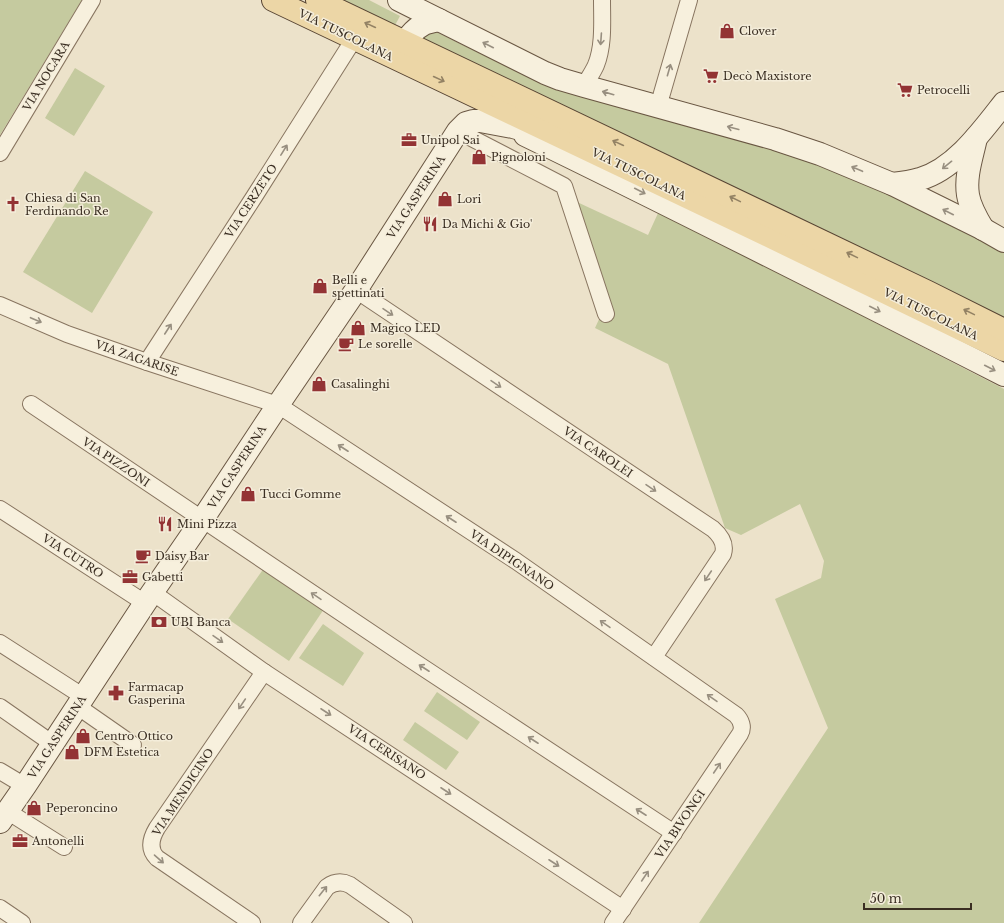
<svg xmlns="http://www.w3.org/2000/svg" width="1004" height="923" viewBox="0 0 1004 923" font-family="'Libre Baskerville',serif">
<rect width="100%" height="100%" fill="#ece2ca"/>
<g fill="#c5ca9f">
<polygon points="0,0 82,0 0,135"/>
<polygon points="335,0 369,0 400,16 393,29"/>
<polygon points="429,32 438,33 516,71 547,84 706,129 842,170 1004,250 1004,324 417,42"/>
<polygon points="75,68 105,86 74,136 45,118"/>
<polygon points="85,171 153,212 92,313 23,272"/>
<polygon points="577,202 648,235 659,211 1004,389 1004,923 699,923 828,728 775,599 821,578 824,561 800,504 741,535 725,528 668,364 595,328 607,302"/>
<polygon points="264,568 324,609 289,661 228,619"/>
<polygon points="323,624 364,653 343,686 299,658"/>
<polygon points="437,692 480,722 467,740 424,711"/>
<polygon points="415,722 459,752 446,770 403,740"/>
</g>
<g fill="none" stroke-linecap="round" stroke-linejoin="round">
<defs>
<g id="street">
<path d="M584 86C588 79 593 72 596 65 604 45 602 21 602 0"/>
<polyline points="658,107 689,0"/>
<polyline points="458,131 564,186 606,314"/>
<polyline points="0,153 92,0"/>
<path d="M356 290 713 529C721 536 726 544 723 554L654 657"/>
<path d="M0 305 67 334 147 362 278 405 516 561 736 715C741 720 744 727 740 734L613 923"/>
<polyline points="147,362 254,197 354,39"/>
<polyline points="31,404 410,659 674,833"/>
<polyline points="0,509 145,603"/>
<polyline points="152,592 264,672 623,909"/>
<polyline points="0,643 84,697"/>
<polyline points="77,706 133,745"/>
<polyline points="0,707 53,744"/>
<polyline points="0,771 25,786"/>
<polyline points="7,811 64,847"/>
<polyline points="0,908 22,923"/>
<path d="M252 923 157 858C148 849 151 838 157 828L264 672"/>
<path d="M301 923 327 887C334 882 342 881 350 885L404 923"/>
</g>
<g id="secondary">
<polyline points="399,0 545,73 560,79 584,86 775,139 820,154 892,184 983,229 1004,241"/>
<path d="M406 61C404 58 403 55 403 51 403 41 414 29 424 24 428 22 434 21 439 20"/>
<path d="M525 135C686 213 845 294 1004 375"/>
<path d="M976 138C972 157 965 176 968 195 970 207 977 219 983 229"/>
<path d="M892 184C902 183 911 182 920 179 955 169 982 131 1004 103"/>
<polyline points="0,822 25,786 145,603 202,520 278,405 356,290 458,131 466,123 473,121 480,121 513,127 543,135"/>
</g>
<g id="primary">
<polyline points="273,0 752,228 1004,350"/>
<polyline points="317,0 928,292 1004,330"/>
</g>
</defs>
<use href="#street" stroke="#887560" stroke-width="18"/>
<use href="#secondary" stroke="#6a5743" stroke-width="24"/>
<use href="#primary" stroke="#574433" stroke-width="24"/>
<use href="#street" stroke="#f7f0dd" stroke-width="16"/>
<use href="#secondary" stroke="#f7f0dd" stroke-width="22"/>
<use href="#primary" stroke="#ecd6a6" stroke-width="22"/>
</g>
<defs><path id="oneway-shaft" d="M-6 0H5M1.5-3L5.5 0L1.5 3" fill="none" stroke-width="1.6" stroke-linecap="round" stroke-linejoin="round"/></defs>
<g stroke="#938264">
<use href="#oneway-shaft" transform="translate(370 25) rotate(-155)"/>
<use href="#oneway-shaft" transform="translate(439 79) rotate(25)"/>
<use href="#oneway-shaft" transform="translate(618 143) rotate(-155)"/>
<use href="#oneway-shaft" transform="translate(735 199) rotate(-154)"/>
<use href="#oneway-shaft" transform="translate(852 255) rotate(-154)"/>
<use href="#oneway-shaft" transform="translate(969 312) rotate(-154)"/>
</g>
<g stroke="#988f80">
<use href="#oneway-shaft" transform="translate(601 39) rotate(94)"/>
<use href="#oneway-shaft" transform="translate(488 45) rotate(-153)"/>
<use href="#oneway-shaft" transform="translate(669 70) rotate(-74)"/>
<use href="#oneway-shaft" transform="translate(608 93) rotate(-164)"/>
<use href="#oneway-shaft" transform="translate(733 128) rotate(-165)"/>
<use href="#oneway-shaft" transform="translate(284 150) rotate(-58)"/>
<use href="#oneway-shaft" transform="translate(947 165) rotate(141)"/>
<use href="#oneway-shaft" transform="translate(857 169) rotate(-157)"/>
<use href="#oneway-shaft" transform="translate(640 191) rotate(27)"/>
<use href="#oneway-shaft" transform="translate(948 212) rotate(-153)"/>
<use href="#oneway-shaft" transform="translate(875 309) rotate(27)"/>
<use href="#oneway-shaft" transform="translate(388 312) rotate(34)"/>
<use href="#oneway-shaft" transform="translate(36 320) rotate(23)"/>
<use href="#oneway-shaft" transform="translate(168 329) rotate(-57)"/>
<use href="#oneway-shaft" transform="translate(990 368) rotate(27)"/>
<use href="#oneway-shaft" transform="translate(496 384) rotate(34)"/>
<use href="#oneway-shaft" transform="translate(343 448) rotate(-147)"/>
<use href="#oneway-shaft" transform="translate(651 488) rotate(34)"/>
<use href="#oneway-shaft" transform="translate(451 519) rotate(-147)"/>
<use href="#oneway-shaft" transform="translate(708 576) rotate(124)"/>
<use href="#oneway-shaft" transform="translate(316 596) rotate(-146)"/>
<use href="#oneway-shaft" transform="translate(605 624) rotate(-145)"/>
<use href="#oneway-shaft" transform="translate(218 639) rotate(35)"/>
<use href="#oneway-shaft" transform="translate(424 668) rotate(-147)"/>
<use href="#oneway-shaft" transform="translate(712 698) rotate(-145)"/>
<use href="#oneway-shaft" transform="translate(242 704) rotate(124)"/>
<use href="#oneway-shaft" transform="translate(326 712) rotate(33)"/>
<use href="#oneway-shaft" transform="translate(533 740) rotate(-147)"/>
<use href="#oneway-shaft" transform="translate(717 768) rotate(-56)"/>
<use href="#oneway-shaft" transform="translate(446 791) rotate(33)"/>
<use href="#oneway-shaft" transform="translate(641 812) rotate(-147)"/>
<use href="#oneway-shaft" transform="translate(159 859) rotate(41)"/>
<use href="#oneway-shaft" transform="translate(554 863) rotate(33)"/>
<use href="#oneway-shaft" transform="translate(645 876) rotate(-56)"/>
<use href="#oneway-shaft" transform="translate(323 891) rotate(-51)"/>
</g>
<defs>
<symbol id="shop-bare" viewBox="-9 -9 18 18"><path d="M-5-2.5h2.3a2.7 3.5 0 0 1 5.4 0H5L5.5 6h-11ZM-1.5-2.5h3a1.5 2.3 0 0 0-3 0Z" fill="#933334" stroke="#f4edda" stroke-width="2.5" paint-order="stroke"/></symbol>
<symbol id="supermarket-bare" viewBox="-9 -9 18 18"><path d="M-6-5.5h2.5l.6 2H6L4.5 2H-2.5L-4.4-4H-6ZM-1.5 3.2a1.3 1.3 0 1 0 .1 0ZM3 3.2a1.3 1.3 0 1 0 .1 0Z" fill="#933334" stroke="#f4edda" stroke-width="2.5" paint-order="stroke"/></symbol>
<symbol id="office-bare" viewBox="-9 -9 18 18"><path d="M-6-3h4V-5.5h4V-3h4V5H-6ZM-1-4.5V-3h2v-1.5ZM-6 0V1H6V0Z" fill="#933334" stroke="#f4edda" stroke-width="2.5" paint-order="stroke"/></symbol>
<symbol id="church-bare" viewBox="-9 -9 18 18"><path d="M-1.2-6h2.4v3.5h3.3v2.4h-3.3V6h-2.4V-.1h-3.3v-2.4h3.3Z" fill="#933334" stroke="#f4edda" stroke-width="2.5" paint-order="stroke"/></symbol>
<symbol id="restaurant-bare" viewBox="-9 -9 18 18"><path d="M-5-6h1v4h1v-4h1v4h1v-4h1v5L-1.5 .5V6h-2V.5L-5-1ZM5-6V6H3V1.5H1.5Q1.5-4 5-6Z" fill="#933334" stroke="#f4edda" stroke-width="2.5" paint-order="stroke"/></symbol>
<symbol id="cafe-bare" viewBox="-9 -9 18 18"><path d="M-5.5-4.5H6V0H3Q3 3.5 0 3.5H-2.5Q-5.5 3.5-5.5 0ZM3-3.2v2h1.7v-2ZM-6 4.5H4V6H-6Z" fill="#933334" stroke="#f4edda" stroke-width="2.5" paint-order="stroke"/></symbol>
<symbol id="bank-bare" viewBox="-9 -9 18 18"><path d="M-6-4H6V4H-6ZM0-2.3a2.3 2.3 0 1 0 0 4.6a2.3 2.3 0 1 0 0-4.6Z" fill="#933334" stroke="#f4edda" stroke-width="2.5" paint-order="stroke"/></symbol>
<symbol id="pharmacy-bare" viewBox="-9 -9 18 18"><path d="M-2-6h4v4h4v4h-4v4h-4v-4h-4v-4h4Z" fill="#933334" stroke="#f4edda" stroke-width="2.5" paint-order="stroke"/></symbol>
</defs>
<g fill-rule="evenodd">
<use href="#shop-bare" x="716" y="20" width="22" height="22"/>
<use href="#supermarket-bare" x="700" y="65" width="22" height="22"/>
<use href="#supermarket-bare" x="894" y="79" width="22" height="22"/>
<use href="#office-bare" x="398" y="129" width="22" height="22"/>
<use href="#shop-bare" x="468" y="146" width="22" height="22"/>
<use href="#shop-bare" x="434" y="188" width="22" height="22"/>
<use href="#church-bare" x="2" y="193" width="22" height="22"/>
<use href="#restaurant-bare" x="419" y="213" width="22" height="22"/>
<use href="#shop-bare" x="309" y="275" width="22" height="22"/>
<use href="#shop-bare" x="347" y="317" width="22" height="22"/>
<use href="#cafe-bare" x="335" y="333" width="22" height="22"/>
<use href="#shop-bare" x="308" y="373" width="22" height="22"/>
<use href="#shop-bare" x="237" y="483" width="22" height="22"/>
<use href="#restaurant-bare" x="154" y="513" width="22" height="22"/>
<use href="#cafe-bare" x="132" y="545" width="22" height="22"/>
<use href="#office-bare" x="119" y="566" width="22" height="22"/>
<use href="#bank-bare" x="148" y="611" width="22" height="22"/>
<use href="#pharmacy-bare" x="105" y="682" width="22" height="22"/>
<use href="#shop-bare" x="72" y="725" width="22" height="22"/>
<use href="#shop-bare" x="61" y="741" width="22" height="22"/>
<use href="#shop-bare" x="23" y="797" width="22" height="22"/>
<use href="#office-bare" x="9" y="830" width="22" height="22"/>
</g>
<g text-anchor="middle" stroke-width="3" stroke-linejoin="round" paint-order="stroke">
<g font-size="11" fill="#3a2e22" stroke="#f4edda" text-anchor="start">
<text x="739" y="35">Clover</text>
<text x="723" y="80">Decò Maxistore</text>
<text x="917" y="94">Petrocelli</text>
<text x="421" y="144">Unipol Sai</text>
<text x="491" y="161">Pignoloni</text>
<text x="25" y="202">Chiesa di San<tspan x="25" dy="13">Ferdinando Re</tspan></text>
<text x="457" y="203">Lori</text>
<text x="442" y="228">Da Michi &amp; Gio'</text>
<text x="332" y="284">Belli e<tspan x="332" dy="13">spettinati</tspan></text>
<text x="370" y="332">Magico LED</text>
<text x="358" y="348">Le sorelle</text>
<text x="331" y="388">Casalinghi</text>
<text x="260" y="498">Tucci Gomme</text>
<text x="177" y="528">Mini Pizza</text>
<text x="155" y="560">Daisy Bar</text>
<text x="142" y="581">Gabetti</text>
<text x="171" y="626">UBI Banca</text>
<text x="128" y="691">Farmacap<tspan x="128" dy="13">Gasperina</tspan></text>
<text x="95" y="740">Centro Ottico</text>
<text x="84" y="756">DFM Estetica</text>
<text x="46" y="812">Peperoncino</text>
<text x="32" y="845">Antonelli</text>
</g>
<g font-size="11" fill="#3a2e22" stroke="#f4edda">
<text transform="translate(346 35) rotate(26)" y="4">VIA TUSCOLANA</text>
<text transform="translate(46 76) rotate(-59)" y="4">VIA NOCARA</text>
<text transform="translate(639 174) rotate(26)" y="4">VIA TUSCOLANA</text>
<text transform="translate(416 197) rotate(-57)" y="4">VIA GASPERINA</text>
<text transform="translate(251 201) rotate(-57)" y="4">VIA CERZETO</text>
<text transform="translate(931 314) rotate(26)" y="4">VIA TUSCOLANA</text>
<text transform="translate(137 358) rotate(19)" y="4">VIA ZAGARISE</text>
<text transform="translate(598 452) rotate(34)" y="4">VIA CAROLEI</text>
<text transform="translate(116 462) rotate(34)" y="4">VIA PIZZONI</text>
<text transform="translate(237 467) rotate(-57)" y="4">VIA GASPERINA</text>
<text transform="translate(73 556) rotate(33)" y="4">VIA CUTRO</text>
<text transform="translate(512 560) rotate(34)" y="4">VIA DIPIGNANO</text>
<text transform="translate(57 737) rotate(-57)" y="4">VIA GASPERINA</text>
<text transform="translate(387 752) rotate(33)" y="4">VIA CERISANO</text>
<text transform="translate(183 792) rotate(-57)" y="4">VIA MENDICINO</text>
<text transform="translate(680 824) rotate(-56)" y="4">VIA BIVONGI</text>
</g>
</g>
<path d="M864 903v6h107v-6" fill="none" stroke="#3a2e22" stroke-width="2"/>
<text x="870" y="903" font-size="12" fill="#3a2e22" stroke="#f4edda" stroke-width="3" paint-order="stroke">50 m</text>
</svg>
